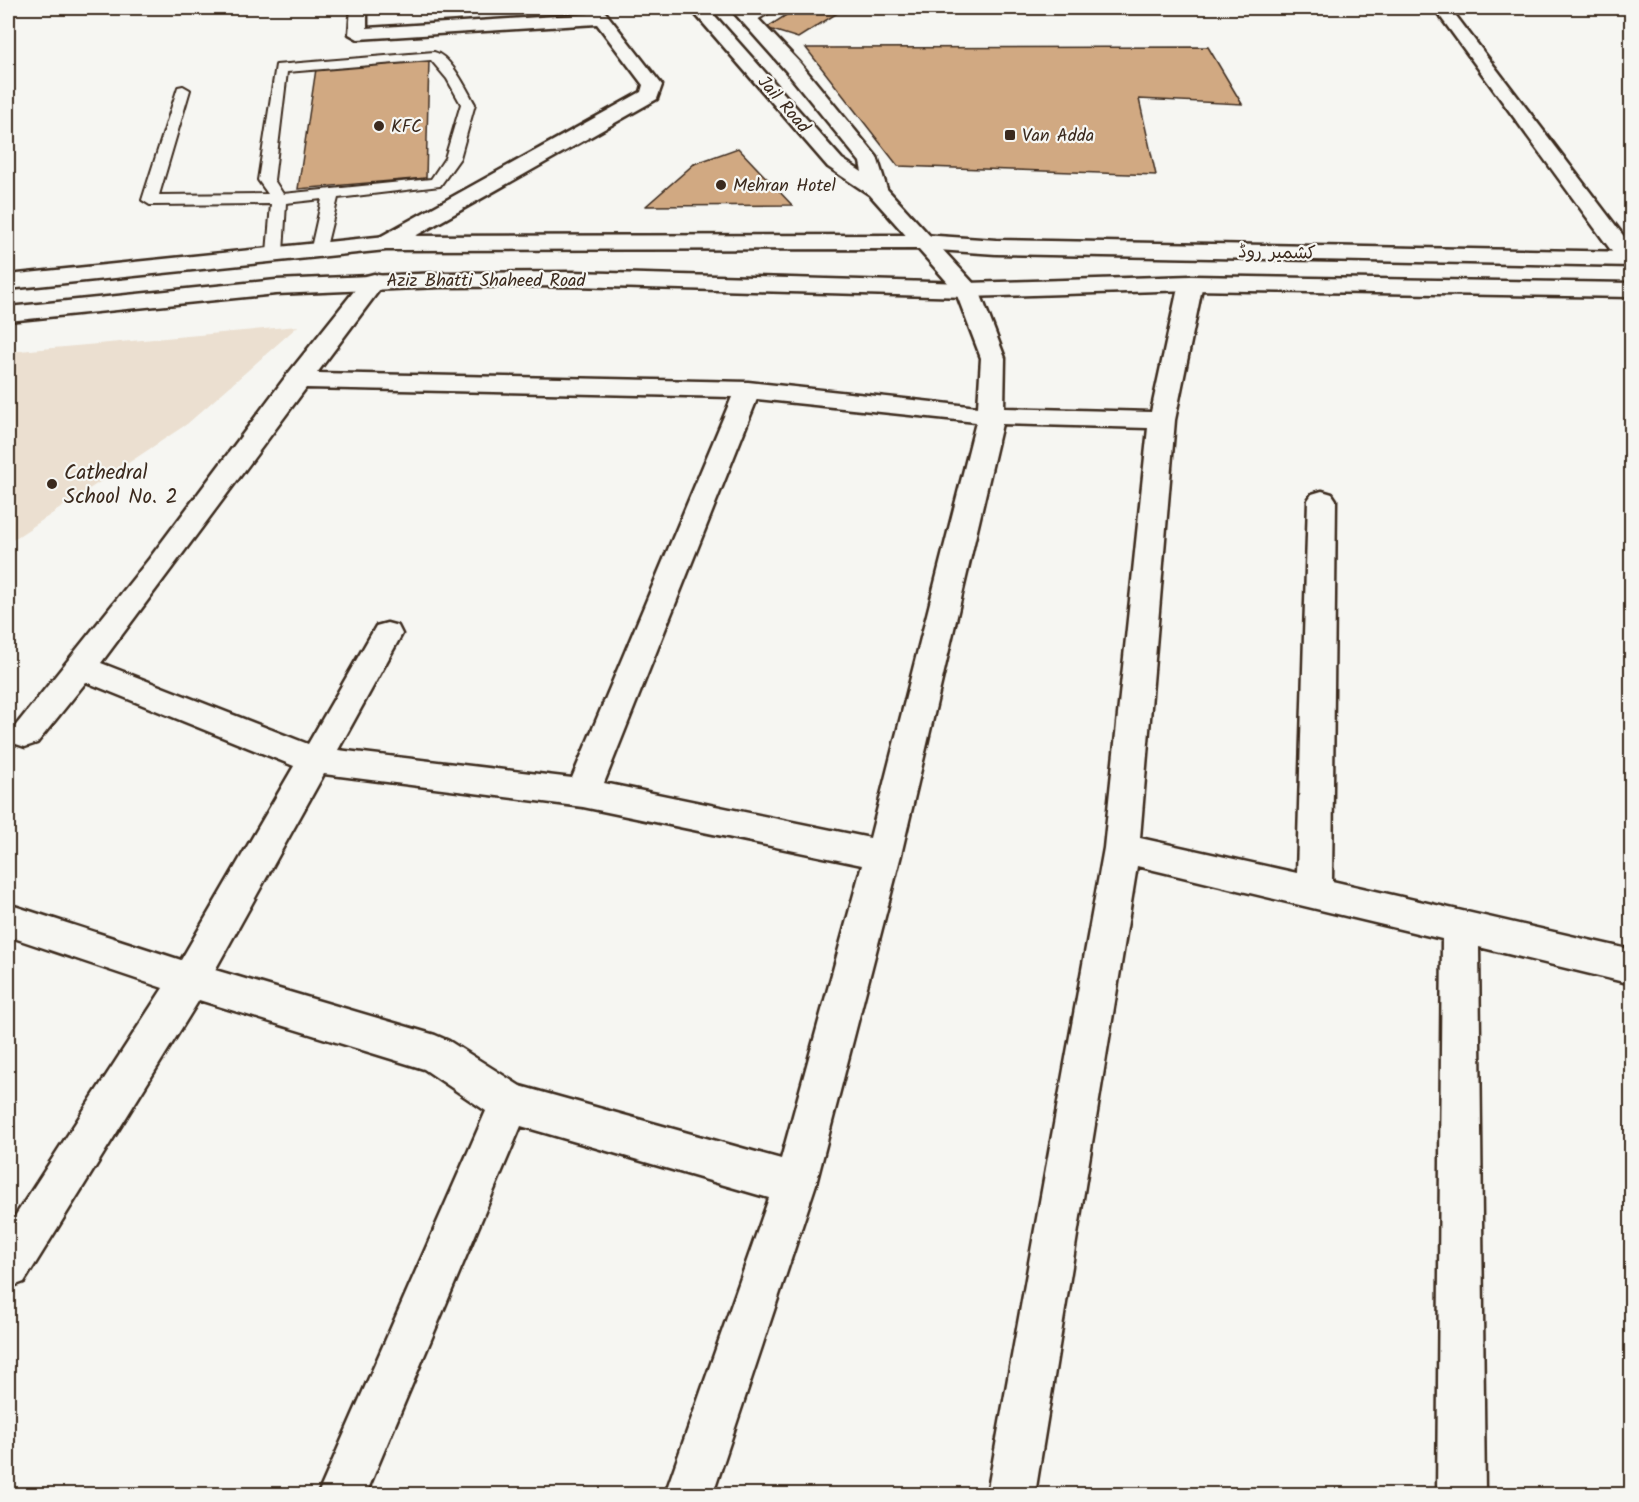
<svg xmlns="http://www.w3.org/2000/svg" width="1639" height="1502" viewBox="0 0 1639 1502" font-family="Kalam,'Playpen Sans Arabic',sans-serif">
<rect width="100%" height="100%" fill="#f6f6f2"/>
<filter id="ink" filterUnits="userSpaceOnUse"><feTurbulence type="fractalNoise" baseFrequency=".0167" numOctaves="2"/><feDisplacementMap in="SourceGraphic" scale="12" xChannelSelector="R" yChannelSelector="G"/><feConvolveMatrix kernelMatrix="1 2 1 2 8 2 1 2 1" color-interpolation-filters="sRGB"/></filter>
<g filter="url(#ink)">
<polygon fill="#ebdfd0" points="298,326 187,424 8,543 8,352"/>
<g fill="#d1a982" stroke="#3b2a1e" stroke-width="1.5">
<polygon points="797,8 821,8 839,12 798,38 766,28"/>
<polygon points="1208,47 1242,104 1139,99 1156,175 898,166 806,48"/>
<polygon points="429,60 426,178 298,189 316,69"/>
<polygon points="738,148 792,205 646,206 694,164"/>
</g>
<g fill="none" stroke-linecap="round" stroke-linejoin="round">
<defs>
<g id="service">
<polygon points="762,8 777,8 752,23 744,23 744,17"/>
<path d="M434 52C451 56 467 90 475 104L460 158 440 186 338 198 325 251 319 253 311 248 322 199 286 203 283 253 275 258 267 253 271 204 150 205 142 200 178 87 183 86 190 90 159 195 268 194 258 180 276 65ZM431 60 447 79 461 104 445 158 431 179 283 194 274 180 287 72Z"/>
</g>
<g id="minor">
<polygon points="351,8 367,8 367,28 589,14 585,8 602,8 662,85 657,99 394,248 378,248 375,243 378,238 641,92 643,85 597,24 358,39 349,34"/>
<polygon points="1434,8 1450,8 1632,247 1632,265 1621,264"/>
<path d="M374 274 382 276 386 281 317 373 748 382 978 407 981 358 955 290 959 285H975L979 290 1005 358 1004 408 1151 412 1179 283 1183 278H1199L1203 283 1175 420 1140 838 1297 873 1308 500 1312 494 1322 491 1332 494 1336 500 1332 881 1632 950V984L1479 947 1485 1494H1437L1442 939 1137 866 1035 1494H987L1104 848 1148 428 1002 424 901 855 816 1184 713 1494H665L769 1198 521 1126 366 1494H318L486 1111 424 1069 199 1000 24 1282 8 1288V1227L163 988 8 936V904L181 960 294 766 86 682 37 743 25 747 13 743 9 734 149 559 287 375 366 276ZM306 388 732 397 572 778 338 750 402 634 398 626 387 623 376 626 308 744 101 663ZM757 399 976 422 870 838 604 783ZM324 774 583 807 862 865 781 1159 520 1086 449 1041 435 1035 215 970Z"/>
</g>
<polygon id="secondary" points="690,8 708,8 842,159 862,172 860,162 786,71 730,8 748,8 800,63 877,157 887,189 975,285 979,290 975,295 959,295 870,195 828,167"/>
<g id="primary">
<polygon points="923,235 996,240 1632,252 1632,266 996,254 923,249 386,250 8,289 8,275 386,236"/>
<polygon points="573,272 967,283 1191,276 1632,283 1632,297 1191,290 967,297 573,286 440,287 276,294 8,321 8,307 276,280 440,273"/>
</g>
</defs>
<use href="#service" stroke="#3b2a1e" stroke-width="4"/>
<use href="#minor" stroke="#3b2a1e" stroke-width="5"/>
<use href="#secondary" stroke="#3b2a1e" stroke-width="5"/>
<use href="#primary" stroke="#3b2a1e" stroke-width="5"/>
<use href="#service" fill="#f6f6f2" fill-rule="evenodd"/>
<use href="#minor" fill="#f6f6f2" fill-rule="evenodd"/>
<use href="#secondary" fill="#f6f6f2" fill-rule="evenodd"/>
<use href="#primary" fill="#f6f6f2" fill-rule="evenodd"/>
</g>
</g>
<g fill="#3b2a1e" stroke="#f6f6f2" stroke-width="2">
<circle cx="379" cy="126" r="6"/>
<rect x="1004" y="129" width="12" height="12" rx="3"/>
<circle cx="721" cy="185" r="6"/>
<circle cx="52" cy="484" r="6"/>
</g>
<g text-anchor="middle" stroke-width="4.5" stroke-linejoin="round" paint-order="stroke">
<g font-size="18" fill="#3b2a1e" stroke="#f6f6f2">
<text transform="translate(784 104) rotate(49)" y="6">Jail Road</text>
<text transform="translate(1277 252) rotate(1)" y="6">کشمیر روڈ</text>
<text x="486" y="286">Aziz Bhatti Shaheed Road</text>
</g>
<g font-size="18" fill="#3b2a1e" stroke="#f6f6f2" text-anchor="start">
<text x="391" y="132">KFC</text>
<text x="1022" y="141">Van Adda</text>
<text x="733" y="191">Mehran Hotel</text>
</g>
<g font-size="21" fill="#3b2a1e" stroke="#f6f6f2" text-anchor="start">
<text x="64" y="479">Cathedral<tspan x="64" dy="24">School No. 2</tspan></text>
</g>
</g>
<rect width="1639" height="1502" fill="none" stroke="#f6f6f2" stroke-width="30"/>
<rect x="15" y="15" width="1609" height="1472" fill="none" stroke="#3b2a1e" stroke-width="2" filter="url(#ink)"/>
</svg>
